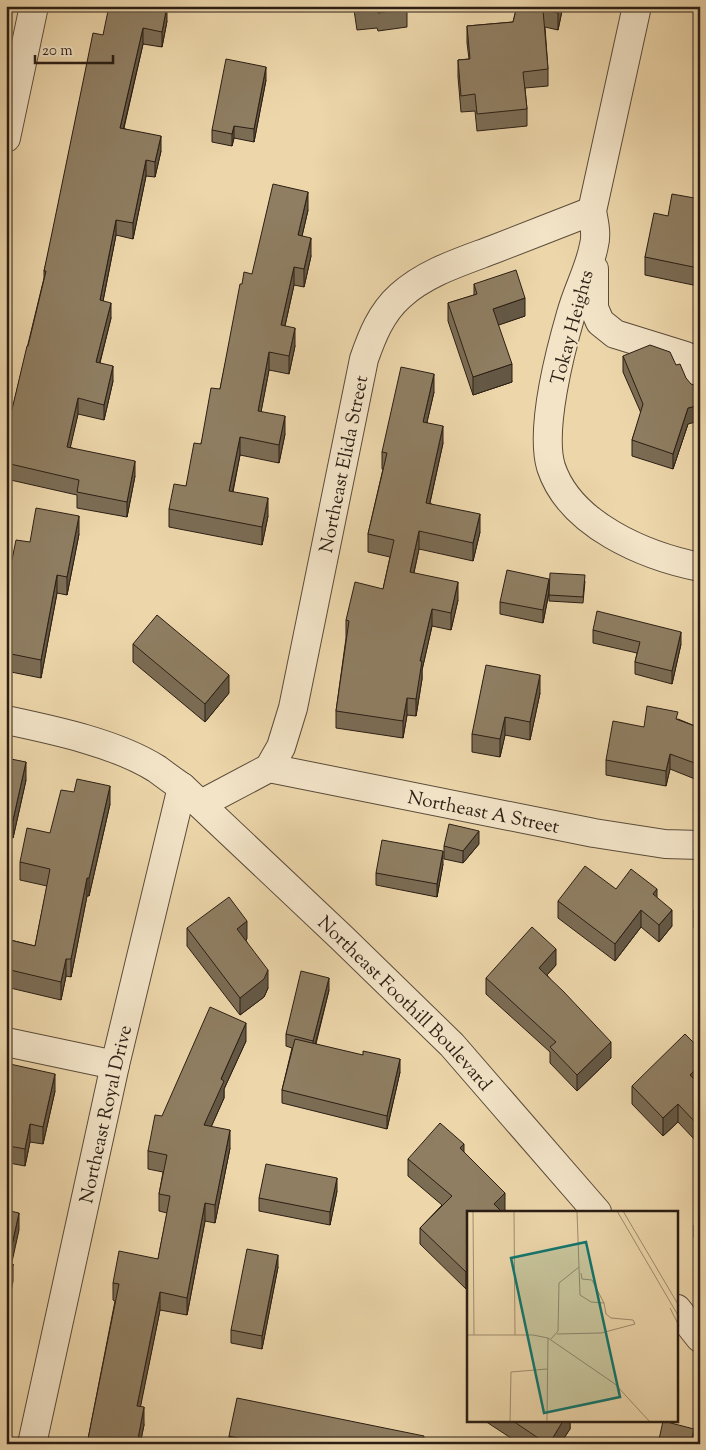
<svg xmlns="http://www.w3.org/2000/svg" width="706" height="1450" viewBox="0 0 706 1450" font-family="'Sorts Mill Goudy',serif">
<rect width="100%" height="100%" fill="#ecd6aa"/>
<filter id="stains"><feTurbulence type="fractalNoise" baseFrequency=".004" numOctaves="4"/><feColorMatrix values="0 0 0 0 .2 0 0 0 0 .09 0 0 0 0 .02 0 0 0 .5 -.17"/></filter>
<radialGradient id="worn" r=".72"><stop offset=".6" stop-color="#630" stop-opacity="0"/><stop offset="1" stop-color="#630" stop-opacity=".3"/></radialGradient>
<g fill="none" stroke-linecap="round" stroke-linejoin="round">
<defs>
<g id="minor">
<path d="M637 6 592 211C594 222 597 234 594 245 590 268 577 291 571 314 560 352 540 430 551 467 570 525 645 556 700 567"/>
<polyline points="6,138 34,6"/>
<polyline points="594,269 594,308 600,322 615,334 686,356 700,387"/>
<path id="s1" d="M6 720C53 730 116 743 157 769 165 775 173 781 182 787L342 938 452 1045 597 1212"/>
<path id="s2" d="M269 768 594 833 665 844 700 845"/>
<path id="s3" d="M201 804 269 768 281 747 293 708 364 359C372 336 381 313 400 296 425 273 460 262 492 250 525 237 559 224 592 211"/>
<polyline points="6,1042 115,1065"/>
<polyline points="677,1309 700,1338"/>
<path id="s4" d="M32 1444 115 1065 182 787"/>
</g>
</defs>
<use href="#minor" stroke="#5b4c3a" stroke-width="30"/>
<use href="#minor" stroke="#f3e4c8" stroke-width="28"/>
</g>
<g fill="#7b6c54" stroke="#2b1e14">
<polygon points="347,6 407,6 407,27 378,31 377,28 357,30 354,10 348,11"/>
<polygon points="517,6 563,6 558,30 545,27 548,69 548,86 525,88 527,109 527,126 477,131 475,111 461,112 458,77 458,60 469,59 467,43 467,26 513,22"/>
<polygon points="167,21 162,47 143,44 124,128 161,151 155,177 146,176 133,239 116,235 103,301 111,318 100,363 113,381 104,420 78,414 70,447 135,476 127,517 77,508 77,495 6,479 6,435 44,278 44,271 103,35"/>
<polygon points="266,80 254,142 234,138 232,146 212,142 212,130"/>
<polygon points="700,199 698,286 645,275 645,257 668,216"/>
<polygon points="308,210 302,236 311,256 304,287 294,285 285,326 295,346 289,374 269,370 261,411 285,434 279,463 240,455 233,492 268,516 262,545 169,527 169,509 186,486 220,389 242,284 252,274"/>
<polygon points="474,284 525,316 498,325 512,382 473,395 448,321 448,303 474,295"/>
<polygon points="623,356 688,424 673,469 632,456 632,440 641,413 623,372"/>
<polygon points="434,392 427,422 443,443 430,503 480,532 473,561 419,549 414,573 458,600 451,630 432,626 422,670 422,679 416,716 407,715 403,738 336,728 336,711 346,638 346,620 383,589 390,557 368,552 368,534 383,469 382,469 382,452"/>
<polygon points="79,534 67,595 57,593 41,678 6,671 6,584 7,584 30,542"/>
<polygon points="585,581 583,603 549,601 549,593 543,623 500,614 500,602 549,588"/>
<polygon points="593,630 681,644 672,684 635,674 635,662 637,653 593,643"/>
<polygon points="133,644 229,693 205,722 133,662"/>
<polygon points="540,693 530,740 505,735 500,757 472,752 472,734"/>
<polygon points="678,719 700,728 700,781 670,769 666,786 606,775 606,760 644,727"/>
<polygon points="6,758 26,780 13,838 6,837"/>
<polygon points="110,804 89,896 87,896 71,977 66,976 61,1000 6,987 6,939 35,946 47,886 20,880 20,862 50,833"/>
<polygon points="479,844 463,863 444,859 444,846"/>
<polygon points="443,864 437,897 376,885 376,873"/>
<polygon points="616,889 657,898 672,926 659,942 641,927 615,961 558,918 558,901"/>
<polygon points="700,906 700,934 694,928 694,910"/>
<polygon points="187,928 247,939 246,940 268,988 264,997 240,1015 187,946"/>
<polygon points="556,965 547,975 611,1058 577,1091 550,1063 550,1052 486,994 486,978"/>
<polygon points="329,990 316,1044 400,1072 387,1129 282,1103 282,1090 292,1048 286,1046 286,1034"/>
<polygon points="246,1041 224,1089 224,1098 211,1127 230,1148 215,1223 205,1221 187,1315 160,1310 140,1407 144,1425 140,1444 87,1444 115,1301 113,1300 113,1283 158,1259 167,1213 159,1211 159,1194 163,1172 148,1169 148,1151 162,1116"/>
<polygon points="700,1049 700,1083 699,1084 700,1085 700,1135 695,1140 678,1122 663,1136 632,1104 632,1086"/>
<polygon points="6,1079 55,1091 43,1144 30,1142 25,1166 9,1163 6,1174"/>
<polygon points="464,1152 505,1210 502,1212 468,1212 468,1286 466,1289 420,1244 420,1228 442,1205 408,1176 408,1159"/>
<polygon points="337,1191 330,1225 259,1211 259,1198"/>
<polygon points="700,1221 700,1245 694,1237 694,1225"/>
<polygon points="278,1267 262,1349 231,1343 231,1330"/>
<polygon points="485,1421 570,1421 570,1429 560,1444 520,1444"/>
<polygon points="229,1436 424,1444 229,1444"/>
</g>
<g fill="#645845" stroke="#2b1e14">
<polygon points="167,6 167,21 162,47 162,32"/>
<polygon points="560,6 563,6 558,30 558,13"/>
<polygon points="143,28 143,44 120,143 120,128"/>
<polygon points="266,67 266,80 254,142 254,129"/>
<polygon points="234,126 234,138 232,146 232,134"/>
<polygon points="161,136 161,151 155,177 155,162"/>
<polygon points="146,160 146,176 133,239 133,223"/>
<polygon points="308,192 308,210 298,253 298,235"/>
<polygon points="116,220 116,235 100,316 100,300"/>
<polygon points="311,238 311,256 304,287 304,269"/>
<polygon points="700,259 700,277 698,286 698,268"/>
<polygon points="294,267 294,285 281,343 281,325"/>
<polygon points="525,298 525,316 493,327 493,309"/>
<polygon points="111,303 111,318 96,377 96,362"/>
<polygon points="295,328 295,346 289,374 289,356"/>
<polygon points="269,352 269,370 258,428 258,411"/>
<polygon points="512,364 512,382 473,395 473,377"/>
<polygon points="113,366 113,381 104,420 104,405"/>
<polygon points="434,374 434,392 423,439 423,422"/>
<polygon points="78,398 78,414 67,462 67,447"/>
<polygon points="700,405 700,421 688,424 673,469 673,454 688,408"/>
<polygon points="285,416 285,434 279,463 279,445"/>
<polygon points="443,426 443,443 426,520 426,503"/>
<polygon points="240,437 240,455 229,509 229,491"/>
<polygon points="135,461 135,476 127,517 127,502"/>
<polygon points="268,498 268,516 262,545 262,527"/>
<polygon points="480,514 480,532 473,561 473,543"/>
<polygon points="79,516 79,534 67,595 67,577"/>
<polygon points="419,531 419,549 410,589 410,572"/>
<polygon points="57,575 57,593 41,678 41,660"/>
<polygon points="549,579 549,591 543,623 543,610"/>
<polygon points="458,582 458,600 451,630 451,613"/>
<polygon points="432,609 432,626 422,670 422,679 416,716 416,699 420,661"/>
<polygon points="681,632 681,644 672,684 672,671"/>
<polygon points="229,675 229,693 205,722 205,704"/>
<polygon points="540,675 540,693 530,740 530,722"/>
<polygon points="407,698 407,715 403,738 403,721"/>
<polygon points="505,717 505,735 500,757 500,739"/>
<polygon points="670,754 670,769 666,786 666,771"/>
<polygon points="26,762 26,780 13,838 13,820"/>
<polygon points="110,786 110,804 89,896 89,878"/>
<polygon points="479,831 479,844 463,863 463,851"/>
<polygon points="443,851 443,864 437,897 437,884"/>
<polygon points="87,878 87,896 71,977 71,959"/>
<polygon points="657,889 657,906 653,894"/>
<polygon points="641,910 641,927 615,961 615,944"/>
<polygon points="672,910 672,926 659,942 659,925"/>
<polygon points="247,921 247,939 237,947 237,929"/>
<polygon points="556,949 556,965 539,984 539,968"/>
<polygon points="66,959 66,976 61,1000 61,982"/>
<polygon points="268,970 268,988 264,997 240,1015 240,998"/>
<polygon points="329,978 329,990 313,1053 313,1041"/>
<polygon points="246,1023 246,1041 224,1089 224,1098 204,1143 204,1125 221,1079"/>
<polygon points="611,1042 611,1058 577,1091 577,1075"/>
<polygon points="400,1059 400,1072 387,1129 387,1116"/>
<polygon points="700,1065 700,1083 690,1093 690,1075"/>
<polygon points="55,1074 55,1091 43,1144 43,1127"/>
<polygon points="678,1104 678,1122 663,1136 663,1118"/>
<polygon points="700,1117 700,1135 695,1140 695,1122"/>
<polygon points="30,1124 30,1142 25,1166 25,1149"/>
<polygon points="230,1130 230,1148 215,1223 215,1205"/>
<polygon points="464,1144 464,1160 460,1148"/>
<polygon points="9,1146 9,1163 6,1174 6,1157"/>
<polygon points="337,1178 337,1191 330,1225 330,1212"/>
<polygon points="505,1193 505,1210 502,1212 494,1204"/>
<polygon points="205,1203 205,1221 187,1315 187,1298"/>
<polygon points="19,1213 19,1230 8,1280 8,1263"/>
<polygon points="278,1255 278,1267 262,1349 262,1336"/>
<polygon points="13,1264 13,1281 7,1314 7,1296"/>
<polygon points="468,1269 468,1286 466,1289 466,1272"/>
<polygon points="160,1292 160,1310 137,1424 137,1406"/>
<polygon points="144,1407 144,1425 140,1444 137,1444"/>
<polygon points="563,1421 570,1421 570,1429 560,1444 549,1444"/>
<polygon points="694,1429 694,1444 691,1444"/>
</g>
<g fill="#8f7e62" stroke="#2b1e14">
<polygon points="109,6 167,6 162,32 143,28 120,128 161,136 155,162 146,160 133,223 116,220 100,300 111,303 96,362 113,366 104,405 78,398 67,447 135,461 127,502 77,492 79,480 6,463 6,435 27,346 28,346 46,271 44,271 53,228 93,33 103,35"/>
<polygon points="356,6 407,6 407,9 378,13 377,10 357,12"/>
<polygon points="517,6 560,6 558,13 543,10 548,69 523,72 527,109 477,114 475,94 461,96 458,60 470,59 467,26 513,22"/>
<polygon points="226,59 266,67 254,129 234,126 232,134 212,130"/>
<polygon points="273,184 308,192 298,235 311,238 304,269 294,267 281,325 295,328 289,356 269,352 258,411 285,416 279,445 240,437 229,491 268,498 262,527 169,509 174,484 186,486 194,443 201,444 211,388 220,389 240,284 242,284 244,272 252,274"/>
<polygon points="672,194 700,199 700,259 698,268 645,257 654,213 668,216"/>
<polygon points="516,270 525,298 493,309 512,364 473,377 448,303 477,294 474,284"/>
<polygon points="650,345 670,352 676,365 680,364 686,378 691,384 700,387 700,405 688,408 673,454 632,440 643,404 623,356"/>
<polygon points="401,367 434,374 423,422 443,426 426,503 480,514 473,543 419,531 410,572 458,582 451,613 432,609 420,661 422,661 416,699 407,698 403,721 336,711 349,621 346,620 355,582 383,589 394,540 368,534 387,453 382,452"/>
<polygon points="36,508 79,516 67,577 57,575 41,660 6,653 6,584 7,584 16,540 30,542"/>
<polygon points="507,570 549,579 543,610 500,602"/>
<polygon points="550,573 585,575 583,597 549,595"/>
<polygon points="597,611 681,632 672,671 635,662 640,642 593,630"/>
<polygon points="157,615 229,675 205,704 133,644"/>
<polygon points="486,665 540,675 530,722 505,717 500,739 472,734"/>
<polygon points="647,706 678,712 676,719 700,728 700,765 670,754 666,771 606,760 613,721 644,727"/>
<polygon points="6,758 26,762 13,820 6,819"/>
<polygon points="77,779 110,786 89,878 87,878 71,959 66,959 61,982 6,969 6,939 35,946 50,869 20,862 27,828 50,833 61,790 74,792"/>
<polygon points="449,824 479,831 463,851 444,846"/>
<polygon points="382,840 443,851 437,884 376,873"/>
<polygon points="585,866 616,889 631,869 657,889 653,894 672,910 659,925 641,910 615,944 558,901"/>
<polygon points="229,897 247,921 237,929 268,970 264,979 240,998 187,928"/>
<polygon points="700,906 700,917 694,910"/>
<polygon points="532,927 556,949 539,968 564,992 611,1042 577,1075 550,1047 556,1042 486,978"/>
<polygon points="301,971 329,978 313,1041 286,1034"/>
<polygon points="210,1007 246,1023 221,1079 224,1081 204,1125 230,1130 215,1205 205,1203 187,1298 160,1292 137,1406 144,1407 137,1444 87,1444 119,1284 113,1283 119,1251 158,1259 170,1196 159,1194 167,1155 148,1151 155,1115 162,1116"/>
<polygon points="685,1034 700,1049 700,1065 690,1075 700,1085 700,1117 695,1122 678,1104 663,1118 632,1086"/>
<polygon points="295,1039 363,1055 363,1051 400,1059 387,1116 282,1090"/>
<polygon points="10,1064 55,1074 43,1127 30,1124 25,1149 9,1146 6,1157 6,1079"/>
<polygon points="440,1123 464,1144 460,1148 505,1193 494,1204 502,1212 468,1212 468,1269 466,1272 420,1228 452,1196 408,1159"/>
<polygon points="266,1164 337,1178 330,1212 259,1198"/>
<polygon points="6,1210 19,1213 8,1263 13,1264 7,1296"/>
<polygon points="700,1221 700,1233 694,1225"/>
<polygon points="247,1249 278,1255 262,1336 231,1330"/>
<polygon points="237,1398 424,1436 423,1444 266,1444 229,1436"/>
<polygon points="513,1421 563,1421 549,1444 547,1444"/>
<polygon points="663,1421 694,1429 691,1443 696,1444 658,1444"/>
</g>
<g text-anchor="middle" stroke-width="4" stroke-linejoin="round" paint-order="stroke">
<g font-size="19" fill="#2b1e14" stroke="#f3e4c8">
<text transform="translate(571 327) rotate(-75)" y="7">Tokay Heights</text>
<text dy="7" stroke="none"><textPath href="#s3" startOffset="391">Northeast Elida Street</textPath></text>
<text dy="7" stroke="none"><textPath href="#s2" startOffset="219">Northeast A Street</textPath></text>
<text dy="7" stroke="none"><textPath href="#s1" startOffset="501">Northeast Foothill Boulevard</textPath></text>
<text dy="7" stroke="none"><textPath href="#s4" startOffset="338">Northeast Royal Drive</textPath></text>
</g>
</g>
<g transform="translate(467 1211)">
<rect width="211" height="211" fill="#ecd6aa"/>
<path fill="none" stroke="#9f8c6e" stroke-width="1" d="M6 0 7 124M47 0 48 124M150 0 212 106M156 0 212 95M114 62 115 68 125 69 137 92M203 97 212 115M90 123 134 122 168 113 166 109 144 107 139 103 137 92 124 91 113 84 110 0M0 124H66L81 127 148 173 183 211M84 128 91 120 92 72 112 56M43 211 44 161 80 158M80 211 81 127"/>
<path fill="#0f766e" fill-opacity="0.15" stroke="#0f766e" stroke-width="2.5" d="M119 31 153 186 77 202 44 47Z"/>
<rect width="211" height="211" fill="none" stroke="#2b1e14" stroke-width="2.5"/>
</g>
<rect width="706" height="1450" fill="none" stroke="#ecd6aa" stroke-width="25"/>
<rect x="8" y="8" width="691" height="1435" fill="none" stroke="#2b1e14" stroke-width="2.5"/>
<rect x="12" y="12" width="681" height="1425" fill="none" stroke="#2b1e14"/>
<path d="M35 55v8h78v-8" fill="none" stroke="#2b1e14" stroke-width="2.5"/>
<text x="42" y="55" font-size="15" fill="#2b1e14" stroke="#f3e4c8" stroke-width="4" paint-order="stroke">20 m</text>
<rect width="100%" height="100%" filter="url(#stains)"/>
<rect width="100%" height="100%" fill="url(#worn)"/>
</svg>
